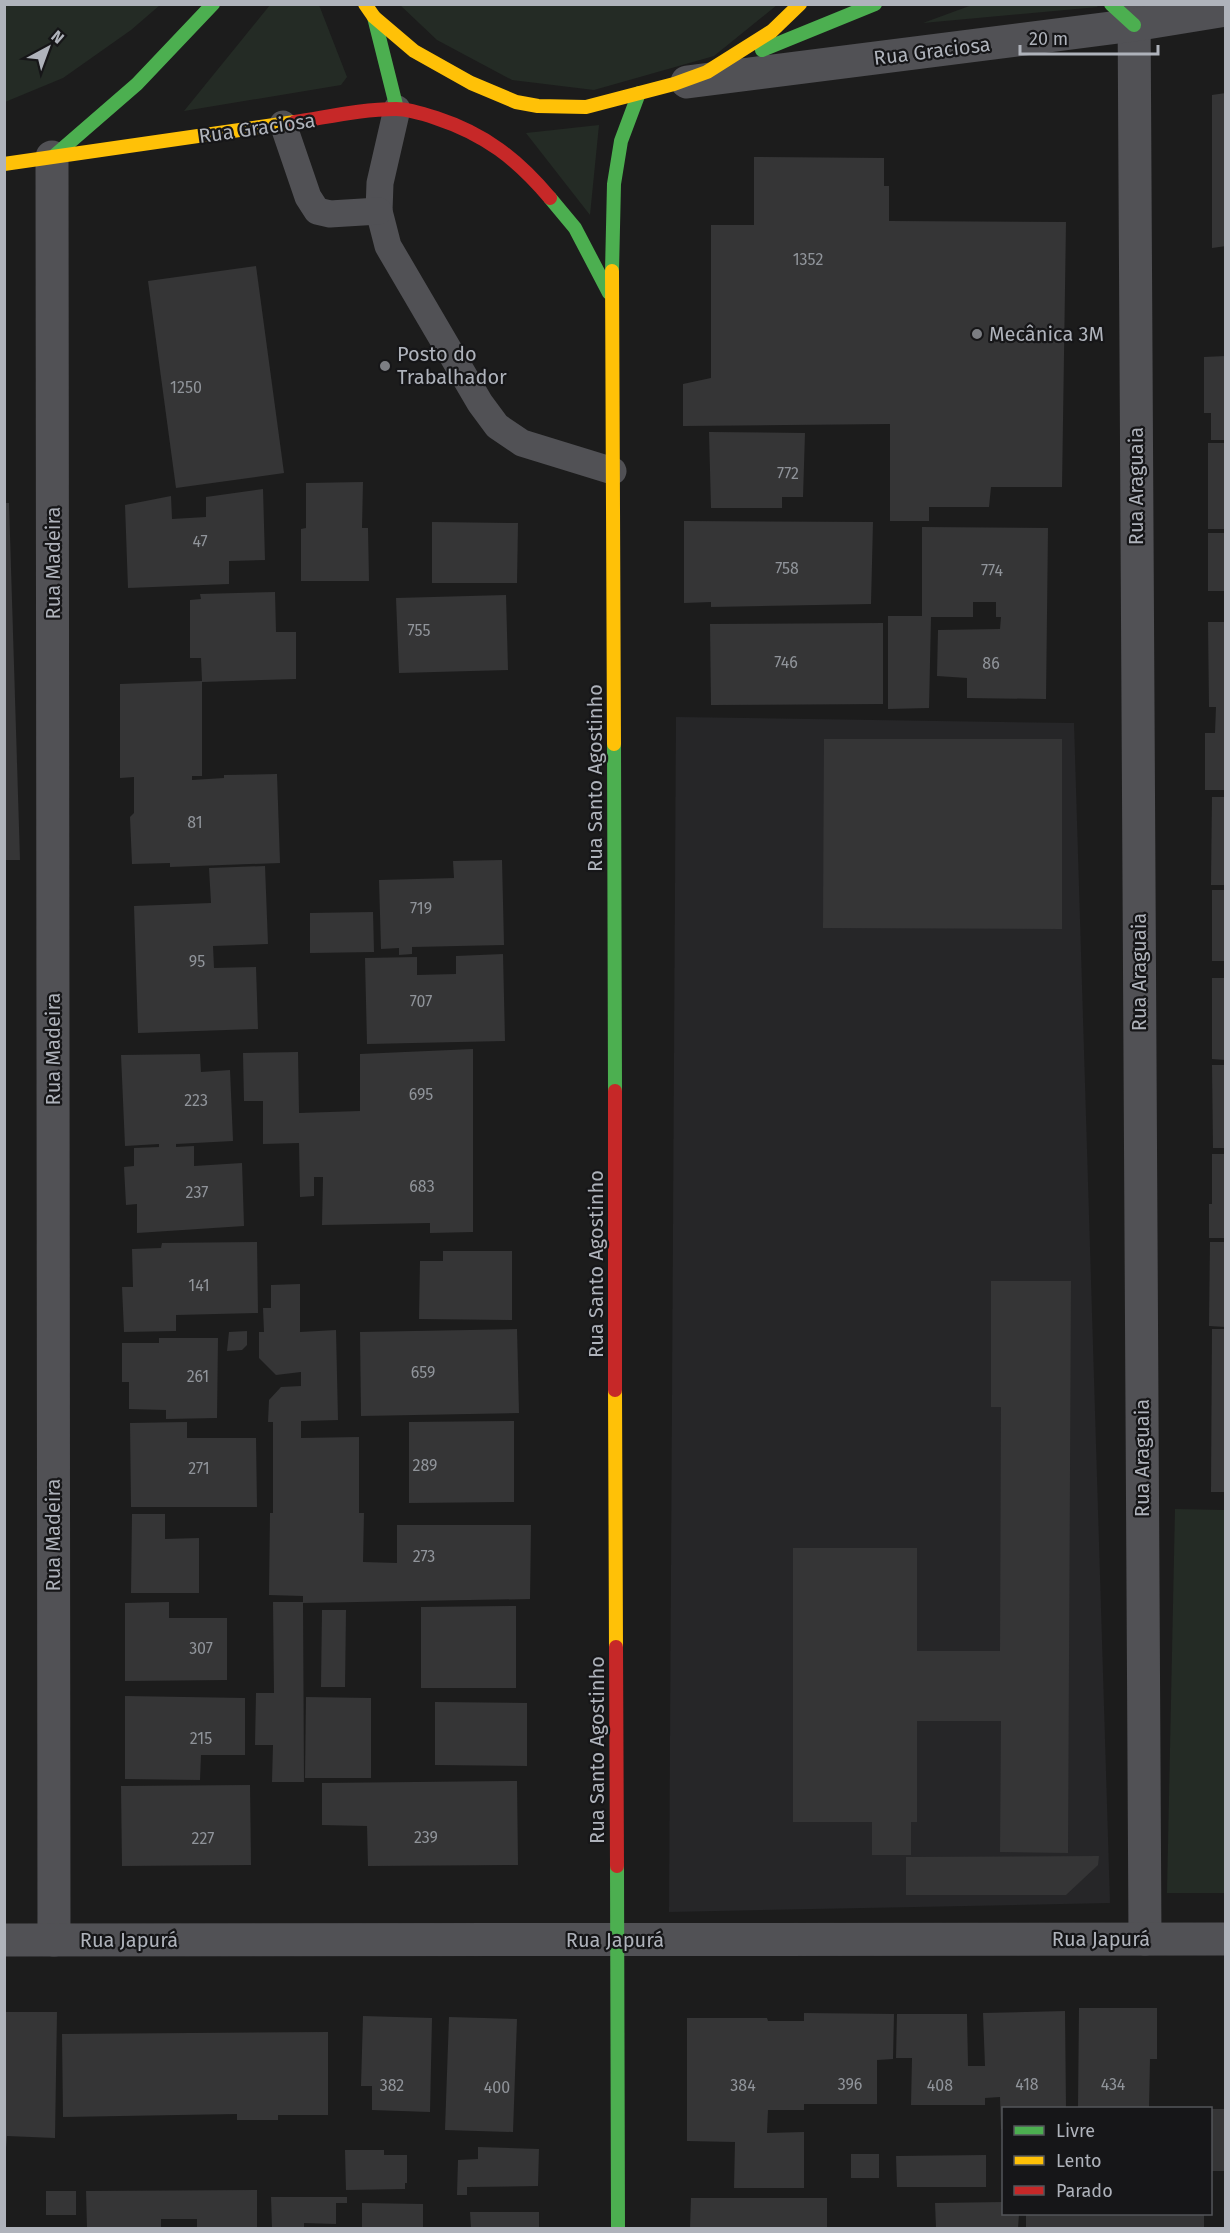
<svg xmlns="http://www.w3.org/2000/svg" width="1230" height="2233" viewBox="0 0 1230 2233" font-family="'Fira Sans',sans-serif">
<rect width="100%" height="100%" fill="#1c1c1c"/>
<polygon fill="#262628" points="676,717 1074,723 1110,1903 669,1912"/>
<g fill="#242b25">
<polygon points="5,4 159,4 160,5 131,30 63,78 5,102"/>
<polygon points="1094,4 1098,7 923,23 972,5"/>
<polygon points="270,5 319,5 347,77 341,85 184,111"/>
<polygon points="400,5 777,5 714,56 594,90 512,80 437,40"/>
<polygon points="599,125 590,215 526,133"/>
<polygon points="1175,1509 1225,1510 1225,1893 1167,1893"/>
</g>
<g fill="#353536">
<polygon points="1226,93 1226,246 1212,248 1212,95"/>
<polygon points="754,157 884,158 884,186 889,186 889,221 1066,222 1062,487 991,487 989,507 929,507 929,521 890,521 890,424 683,426 683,384 711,378 711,225 754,225"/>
<polygon points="256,266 284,473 176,488 148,281"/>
<polygon points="1226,356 1226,440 1211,440 1211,413 1204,413 1204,357"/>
<polygon points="709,432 805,433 803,497 782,497 782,508 711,508"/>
<rect x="1208" y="443" width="18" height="86"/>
<polygon points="363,482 362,528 368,528 369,581 301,581 301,529 306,528 306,483"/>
<polygon points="263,489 265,560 229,561 229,584 128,588 125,505 171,496 172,519 206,517 206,497"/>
<polygon points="4,503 9,503 20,860 4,860"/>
<polygon points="684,521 873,522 871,604 711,607 711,602 684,603"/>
<polygon points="432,522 518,523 517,583 432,583"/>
<polygon points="922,527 1048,528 1046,699 967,698 967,678 937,676 938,630 1000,629 1001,617 996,617 996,602 973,602 973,617 931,617 929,708 888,709 888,616 922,616"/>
<rect x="1208" y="533" width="18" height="58"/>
<polygon points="275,592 276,632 296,632 296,679 202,682 202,776 192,776 192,780 224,778 224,775 277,774 280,863 170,867 170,863 132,864 130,817 134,813 134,777 120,778 120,684 202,681 201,658 190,658 190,600 201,599 200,594"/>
<polygon points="506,595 508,670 399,673 396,598"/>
<polygon points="1208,622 1226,622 1226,790 1205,790 1205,733 1215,733 1216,707 1209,707"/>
<polygon points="883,623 883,704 711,705 710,624"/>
<polygon points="824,739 1062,739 1062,929 823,928"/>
<polygon points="1212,797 1226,797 1226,885 1211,885"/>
<polygon points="502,860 504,945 412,947 412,954 399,955 399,948 381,949 379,880 454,878 453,861"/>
<polygon points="265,866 268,944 213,946 214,968 256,967 258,1029 138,1033 134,906 211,903 209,868"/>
<rect x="1212" y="890" width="14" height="71"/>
<polygon points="373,912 374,952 310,953 310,913"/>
<polygon points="503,954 505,1041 367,1044 365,958 417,957 417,975 456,974 456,956"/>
<polygon points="1212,978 1226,978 1226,1060 1212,1059"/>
<polygon points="473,1049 473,1232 430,1233 430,1223 322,1225 323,1177 314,1177 314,1196 300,1197 299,1143 263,1144 263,1101 244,1101 243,1053 298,1052 299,1113 360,1111 360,1054"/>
<polygon points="200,1054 201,1072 230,1070 233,1141 176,1144 176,1147 194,1146 194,1166 242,1163 244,1226 137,1233 137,1204 126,1205 124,1167 134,1166 134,1148 159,1147 159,1144 125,1146 121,1055"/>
<polygon points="1212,1065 1226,1065 1226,1148 1213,1148"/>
<polygon points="1212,1154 1226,1154 1226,1238 1209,1238 1209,1204 1212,1204"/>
<polygon points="257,1242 258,1313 176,1315 176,1331 124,1332 122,1287 133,1287 132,1249 161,1248 162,1243"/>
<polygon points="1210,1242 1226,1242 1226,1327 1209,1326"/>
<polygon points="443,1251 512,1251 512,1320 419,1319 420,1261 443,1261"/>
<polygon points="991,1281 1071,1281 1068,1853 1000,1852 1001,1721 917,1721 917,1822 911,1822 911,1855 872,1855 872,1822 793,1822 793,1548 917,1548 917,1651 1000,1651 1001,1407 991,1407"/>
<polygon points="300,1284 300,1332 336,1330 338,1420 301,1421 301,1438 359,1437 359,1513 364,1513 363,1562 397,1563 397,1525 531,1525 530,1599 303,1603 304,1782 272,1782 273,1745 255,1745 256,1693 274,1693 273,1602 303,1602 303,1596 269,1595 270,1513 273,1513 273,1422 268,1422 269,1400 281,1387 301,1386 301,1372 276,1375 259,1358 259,1332 264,1332 263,1308 271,1308 271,1285"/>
<polygon points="517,1329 519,1413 361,1416 360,1332"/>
<polygon points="1212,1329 1226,1329 1226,1492 1211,1492"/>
<polygon points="247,1331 247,1345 242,1350 227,1351 229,1332"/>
<polygon points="159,1338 218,1338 217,1418 166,1419 166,1410 129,1409 129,1382 122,1382 122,1343 159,1343"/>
<polygon points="514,1421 514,1502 409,1503 409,1422"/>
<polygon points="187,1422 187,1438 256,1438 257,1507 131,1507 130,1423"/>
<polygon points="132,1514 165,1514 165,1539 199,1538 199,1593 131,1593"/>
<polygon points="169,1602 169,1618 227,1618 227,1680 125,1681 125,1603"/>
<polygon points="516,1606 516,1688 421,1688 421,1607"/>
<polygon points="322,1610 346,1610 345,1687 321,1687"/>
<polygon points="125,1696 245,1698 245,1755 201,1755 200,1780 125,1779"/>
<polygon points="306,1697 371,1698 371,1778 305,1778"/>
<polygon points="435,1702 527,1703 527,1766 435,1765"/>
<polygon points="517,1781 518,1865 368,1866 367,1826 322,1825 322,1783"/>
<polygon points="250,1785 251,1865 122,1866 121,1786"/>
<polygon points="1099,1856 1098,1865 1066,1895 906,1895 906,1857"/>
<polygon points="1079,2008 1157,2008 1157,2059 1150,2059 1149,2108 1078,2108"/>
<polygon points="1065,2011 1066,2108 1004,2108 1004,2129 1001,2129 1000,2097 985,2098 985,2105 911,2105 912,2058 896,2058 897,2014 967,2014 968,2066 985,2066 983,2013"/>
<polygon points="4,2012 57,2012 55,2138 7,2136 6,2148 4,2148"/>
<polygon points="804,2013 894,2014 893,2059 877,2060 877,2104 804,2104 804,2110 768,2110 767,2133 804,2132 804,2188 734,2188 735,2142 687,2141 687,2018 767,2018 768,2021 804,2021"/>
<polygon points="363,2016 432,2018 430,2112 372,2110 372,2086 361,2086"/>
<polygon points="449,2017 517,2019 513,2132 445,2130"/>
<polygon points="328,2032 328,2115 278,2115 278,2120 237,2120 237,2114 63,2117 62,2034"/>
<rect x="1210" y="2109" width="16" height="62"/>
<polygon points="478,2147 539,2149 538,2186 467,2187 467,2195 457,2195 458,2160 478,2159"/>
<polygon points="345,2150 384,2150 384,2155 407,2155 407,2183 405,2183 405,2189 346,2190"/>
<rect x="851" y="2154" width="28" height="24"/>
<polygon points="986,2155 986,2187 897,2187 896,2156"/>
<polygon points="257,2190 257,2228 197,2228 197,2219 161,2219 161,2228 87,2228 86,2191"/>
<rect x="46" y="2191" width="30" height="24"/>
<polygon points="271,2197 347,2197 347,2203 336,2203 336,2224 304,2223 304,2228 272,2228"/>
<polygon points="691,2198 827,2198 827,2228 690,2228"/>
<polygon points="1004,2202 1004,2214 1019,2214 1018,2228 936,2228 935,2203"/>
<polygon points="362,2203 423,2204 423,2228 362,2228"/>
<polygon points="470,2212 539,2212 539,2228 471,2228"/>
<rect x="1026" y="2214" width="178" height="14"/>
</g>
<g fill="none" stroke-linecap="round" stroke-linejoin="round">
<g stroke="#515155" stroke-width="27">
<polyline points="397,109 380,183 379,211 388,246 480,403 497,426 522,443 613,471"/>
<polyline points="283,124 308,197 317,211 330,214 379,211"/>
</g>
<g stroke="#515155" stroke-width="33">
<polyline points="1134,4 1145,1939"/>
<polyline points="687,82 1134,25 1226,10"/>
<polyline points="52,157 54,1940"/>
<polyline points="4,1940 1226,1939"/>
</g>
<g stroke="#4caf50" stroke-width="14">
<polyline points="1111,4 1134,25"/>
<polyline points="374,17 397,109"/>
<polyline points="762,50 875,4"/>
<polyline points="54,156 137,84 213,4"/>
<polyline points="550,198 575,228 609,293"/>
<polyline points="612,271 614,184 621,141 639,93"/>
<polyline points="614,744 615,1091"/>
<polyline points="617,1866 618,2228"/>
</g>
<g stroke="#ffc107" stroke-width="14">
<polyline points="365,4 374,17 414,51 471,83 516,102 538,106 586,107 674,84 707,72 772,31 800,4"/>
<polyline points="4,164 295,122"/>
<polyline points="612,271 614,744"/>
<polyline points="615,1390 616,1647"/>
</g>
<g stroke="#c62828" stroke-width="14">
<path d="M295 122C328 117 362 109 396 109 408 109 424 114 436 118 485 134 517 159 550 198"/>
<polyline points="615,1091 615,1390"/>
<polyline points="616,1647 617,1866"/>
</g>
</g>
<g fill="#7c7e83" stroke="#161618" stroke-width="2">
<circle cx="977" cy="334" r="6"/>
<circle cx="385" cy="366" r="6"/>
</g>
<g text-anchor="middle" stroke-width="4.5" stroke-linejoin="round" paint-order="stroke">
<g font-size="16" fill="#90949a">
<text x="808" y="265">1352</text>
<text x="186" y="393">1250</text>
<text x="788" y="479">772</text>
<text x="200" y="547">47</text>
<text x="787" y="574">758</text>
<text x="992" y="576">774</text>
<text x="419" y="636">755</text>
<text x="786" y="668">746</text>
<text x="991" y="669">86</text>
<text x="195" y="828">81</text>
<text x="421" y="914">719</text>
<text x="197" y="967">95</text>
<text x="421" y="1007">707</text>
<text x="421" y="1100">695</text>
<text x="196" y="1106">223</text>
<text x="422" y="1192">683</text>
<text x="197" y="1198">237</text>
<text x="199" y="1291">141</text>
<text x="423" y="1378">659</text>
<text x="198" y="1382">261</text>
<text x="425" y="1471">289</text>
<text x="199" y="1474">271</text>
<text x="424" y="1562">273</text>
<text x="201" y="1654">307</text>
<text x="201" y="1744">215</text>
<text x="426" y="1843">239</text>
<text x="203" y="1844">227</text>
<text x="850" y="2090">396</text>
<text x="1027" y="2090">418</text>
<text x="1113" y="2090">434</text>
<text x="392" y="2091">382</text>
<text x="743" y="2091">384</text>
<text x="940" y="2091">408</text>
<text x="497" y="2093">400</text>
</g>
<g font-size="20" fill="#afb3bb" stroke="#161618">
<text transform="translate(932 51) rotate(-7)" y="7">Rua Graciosa</text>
<text transform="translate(257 128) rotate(-8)" y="7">Rua Graciosa</text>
<text transform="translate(1136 486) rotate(-90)" y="7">Rua Araguaia</text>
<text transform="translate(53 563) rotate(-90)" y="7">Rua Madeira</text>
<text transform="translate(595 778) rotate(-90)" y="7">Rua Santo Agostinho</text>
<text transform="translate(1139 972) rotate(-90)" y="7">Rua Araguaia</text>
<text transform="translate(53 1049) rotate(-90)" y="7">Rua Madeira</text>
<text transform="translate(596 1264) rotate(-90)" y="7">Rua Santo Agostinho</text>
<text transform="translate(1142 1458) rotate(-90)" y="7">Rua Araguaia</text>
<text transform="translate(53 1535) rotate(-90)" y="7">Rua Madeira</text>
<text transform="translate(597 1750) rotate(-90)" y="7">Rua Santo Agostinho</text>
<text x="1101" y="1946">Rua Japurá</text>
<text x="129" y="1947">Rua Japurá</text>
<text x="615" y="1947">Rua Japurá</text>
</g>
<g font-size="20" fill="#afb3bb" stroke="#161618" text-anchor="start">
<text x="989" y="341">Mecânica 3M</text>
<text x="397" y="361">Posto do<tspan x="397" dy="23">Trabalhador</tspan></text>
</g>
</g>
<rect width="1230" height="2233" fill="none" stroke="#afb3bb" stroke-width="12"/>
<rect x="1002" y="2107" width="210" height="108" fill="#161618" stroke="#535559" stroke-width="1.5"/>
<rect x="1014" y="2126" width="30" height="9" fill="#4caf50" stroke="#535559" stroke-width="1.5"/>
<text x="1056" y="2137" font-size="18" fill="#afb3bb">Livre</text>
<rect x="1014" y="2156" width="30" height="9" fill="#ffc107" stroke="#535559" stroke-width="1.5"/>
<text x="1056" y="2167" font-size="18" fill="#afb3bb">Lento</text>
<rect x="1014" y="2186" width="30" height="9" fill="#c62828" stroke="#535559" stroke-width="1.5"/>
<text x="1056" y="2197" font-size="18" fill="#afb3bb">Parado</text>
<g transform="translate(48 48) rotate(41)" stroke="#161618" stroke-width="4.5" paint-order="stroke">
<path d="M0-4.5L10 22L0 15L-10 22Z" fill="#afb3bb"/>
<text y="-9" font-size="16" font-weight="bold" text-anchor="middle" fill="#afb3bb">N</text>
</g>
<path d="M1020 45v9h138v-9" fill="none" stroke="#afb3bb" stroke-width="3"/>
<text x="1029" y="45" font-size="18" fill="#afb3bb" stroke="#161618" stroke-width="4.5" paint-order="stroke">20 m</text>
</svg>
